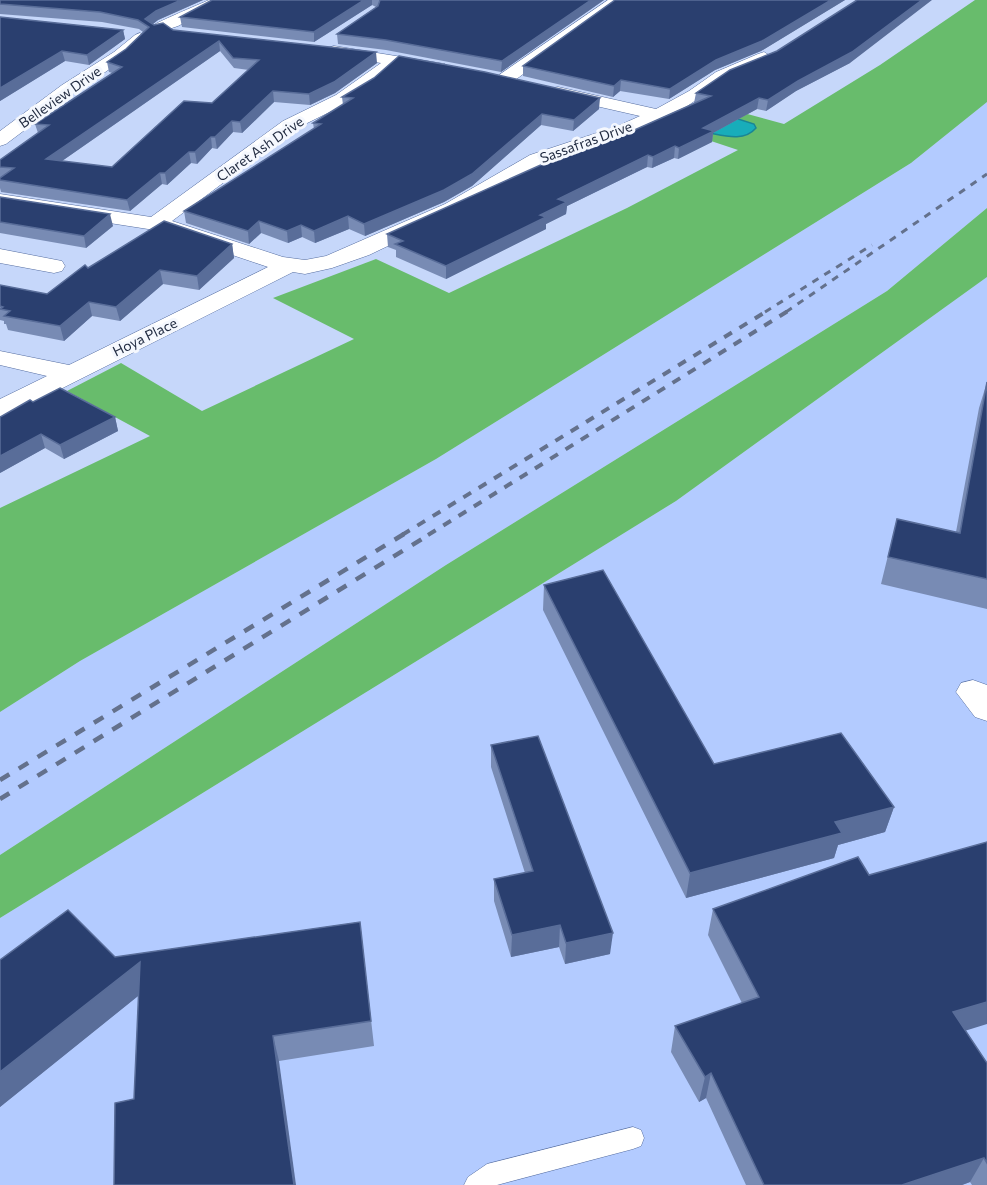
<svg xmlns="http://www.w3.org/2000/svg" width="987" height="1185" viewBox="0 0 987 1185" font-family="Commissioner,sans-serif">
<rect width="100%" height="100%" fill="#c6d7fa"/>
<g fill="#b3cbff">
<polygon points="987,102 987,208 887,291 446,565 0,855 0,712 80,661 436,459 911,163"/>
<polygon points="987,277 987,1185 0,1185 0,918 676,501"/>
</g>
<g fill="#68bc6c">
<polygon points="975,0 987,0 987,102 911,163 436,459 80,661 0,712 0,508 150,436 67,391 121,363 202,411 354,339 273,298 376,259 449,293 627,208 738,150 663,125 703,102 784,124 880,65"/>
<polygon points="987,208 987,277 676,501 0,918 0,855 446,565 887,291"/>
</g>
<path fill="#18adba" stroke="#1a8595" stroke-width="1.5" d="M735 118 754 124 756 128C744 142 725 136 709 133Z"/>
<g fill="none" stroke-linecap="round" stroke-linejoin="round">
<defs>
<polygon id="lane" points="633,1127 641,1130 644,1138 641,1146 633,1149 497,1185 464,1185 468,1177 487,1164"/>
<g id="street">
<path d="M209 0H227L178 26 157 33 149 28C154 23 198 5 209 0Z"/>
<polygon points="608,0 624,0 511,83 499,83 497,79 499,75"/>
<polygon points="140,33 148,38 126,58 74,93 6,144 0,146 0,131 62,85 114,52 135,35"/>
<polygon points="334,46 445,64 447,67 439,72 398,66 373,87 348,103 295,129 172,221 283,257 305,260 326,256 445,204 530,155 618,126 640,116 552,96 550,92 552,88 558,87 656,109 689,91 716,72 758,54 764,52 772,57 770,60 728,78 677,113 630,134 544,163 459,212 369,255 332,268 305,274 293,272 9,415 0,417 0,399 47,376 0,365 0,351 69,365 268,267 161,231 0,206 0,194 151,217 283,121 336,95 381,63 328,54 326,51 328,48"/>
<polygon points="0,249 62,261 65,266 62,271 54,273 0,263"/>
<polygon points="973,680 987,685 987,721 975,717 956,692 961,683"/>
</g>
</defs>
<use href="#lane" stroke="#556da0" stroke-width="1"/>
<use href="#street" stroke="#556da0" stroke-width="1"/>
<use href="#lane" fill="#fff" fill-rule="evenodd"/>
<use href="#street" fill="#fff" fill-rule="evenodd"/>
<g stroke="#64718c" stroke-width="3" stroke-dasharray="7 7" stroke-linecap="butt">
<polyline points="765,312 872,245"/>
<polyline points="786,312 987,174"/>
</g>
<g stroke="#64718c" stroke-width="4" stroke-dasharray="9 9" stroke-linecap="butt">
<polyline points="402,535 767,311"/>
<polyline points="428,535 788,311"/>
</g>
<g stroke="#64718c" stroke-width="4.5" stroke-dasharray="11 11" stroke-linecap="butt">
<polyline points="0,780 404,534"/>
<polyline points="0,799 430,534"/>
</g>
</g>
<g fill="#788bb4" fill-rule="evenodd">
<path d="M0 0H203L158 20 153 24 173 30 377 63 335 93 310 105 274 102 242 133 233 132 217 149 212 148 197 164 191 163 167 185 162 184 130 211 1 192 0 188V160L38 133 35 124 112 73 109 72 107 62 126 49 143 32 139 29 102 22 0 14ZM220 51 234 68 249 70 212 103 112 167 62 161Z"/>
<polygon points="212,0 604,0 501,72 386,50 338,44 337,34 376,7 372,5 314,42 182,27 180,17"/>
<polygon points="615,0 845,0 761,51 715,70 669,99 620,91 613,97 523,76 523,66"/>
<polygon points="0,17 123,30 125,39 89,65 65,61 0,101"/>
<polygon points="777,51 850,63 796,91 766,111 757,109 713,133 712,142 678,159 674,158 652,168 647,167 567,206 566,214 546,224 546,229 446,279 396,257 396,250 388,247 387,234 621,136 694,103 696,93"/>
<polygon points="342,97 599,109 573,131 541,125 472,186 444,202 365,236 349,229 315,243 302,237 288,243 261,233 249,244 186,223 184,211 314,129 313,123 343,105"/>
<polygon points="0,197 113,226 86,248 0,233"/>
<polygon points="232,244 234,258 199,290 163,284 120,321 92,316 64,341 8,330 6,324 4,324 4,321 0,320 0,285 47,294 88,268"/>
<polygon points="987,382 987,609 881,584 897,519 956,532 979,408"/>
<polygon points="33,402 115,417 118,431 64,459 45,448 0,473"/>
<polygon points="544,585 714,764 894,807 885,832 838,845 834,858 686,898 543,610"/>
<polygon points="491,745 610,954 565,964 559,947 511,957 494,901 494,879 525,873 491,767"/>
<polygon points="713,909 966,1031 987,1063 987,1185 972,1185 970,1182 962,1185 746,1185 706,1098 699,1102 671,1052 675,1026 742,1003 708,935"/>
<polygon points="360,922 374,1046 279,1061 138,996 0,1107 0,960 115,957"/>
</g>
<g fill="#596d99">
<polygon points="181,0 203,0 158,20 149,27 145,19 156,11"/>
<polygon points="364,0 372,0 372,5 314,42 314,32"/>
<polygon points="591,0 604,0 501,72 502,61"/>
<polygon points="831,0 845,0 761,51 715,70 669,99 670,89 716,60"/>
<polygon points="922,0 932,0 850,63 796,91 766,111 768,100"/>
<polygon points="123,30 125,39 89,65 87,55"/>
<polygon points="219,41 220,51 49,170 46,159"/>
<polygon points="62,51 65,61 0,101 0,88"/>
<polygon points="376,52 377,63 335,93 310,105 309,94"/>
<polygon points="621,80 620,91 613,97 614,86"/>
<polygon points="273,91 274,102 242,133 240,122"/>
<polygon points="600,98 599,109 573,131 574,120"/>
<polygon points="759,98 757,109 713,133 712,142 678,159 679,148 703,128"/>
<polygon points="542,114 541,125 472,186 444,202 365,236 364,224"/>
<polygon points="232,121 233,132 217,149 215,137"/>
<polygon points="211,137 212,148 197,164 195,152"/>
<polygon points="675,146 674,158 652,168 653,157"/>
<polygon points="189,152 191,163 167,185 165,173"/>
<polygon points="648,155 647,167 567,206 566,214 546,224 546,229 446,279 446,266 540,215 558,199"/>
<polygon points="160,173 162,184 130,211 127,200"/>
<polygon points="110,214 113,226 86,248 84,236"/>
<polygon points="348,216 349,229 315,243 314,231"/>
<polygon points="259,221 261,233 249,244 248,231"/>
<polygon points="301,225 302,237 288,243 287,231"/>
<polygon points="232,244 234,258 199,290 197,276"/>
<polygon points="160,270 163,284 120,321 116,307"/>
<polygon points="89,302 92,316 64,341 60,326"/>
<polygon points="115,417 118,431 64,459 60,445"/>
<polygon points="41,434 45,448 0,473 0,456"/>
<polygon points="894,807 885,832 838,845 834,858 686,898 690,873 835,822"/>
<polygon points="560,925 559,947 511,957 512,935"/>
<polygon points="613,933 610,954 565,964 566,943"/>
<polygon points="140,962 148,988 0,1107 0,1072"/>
<polygon points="987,1002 987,1024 942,1038 953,1012"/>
<polygon points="273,1036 279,1061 296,1185 294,1185"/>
<polygon points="711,1073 706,1098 699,1102 705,1077"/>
<polygon points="984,1158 970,1182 962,1185 902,1185"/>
</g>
<g fill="#2a3f6f" stroke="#596d99" stroke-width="1.5" fill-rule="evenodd">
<path d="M0 0H181L156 11 145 19 154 25 163 23 173 30 376 52 334 82 309 94 273 91 240 122 232 121 215 137H211L195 152H189L165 173H160L127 200 0 180V178L14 168 0 167V160L49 125 35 124 122 67 107 62 126 49 149 27 138 20 100 12 0 4ZM219 41 233 58 259 60 212 103 184 101 112 167 46 159Z"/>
<polygon points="212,0 364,0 314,32 180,17"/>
<polygon points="380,0 591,0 502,61 386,40 337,34 378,6"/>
<polygon points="615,0 831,0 762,41 716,60 670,89 621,80 614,86 523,66"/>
<polygon points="857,0 922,0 852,52 798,81 768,100 759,98 703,128 714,131 679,148 675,146 653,157 648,155 558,199 567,202 540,215 546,217 446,266 395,244 403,241 387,234 612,133 621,136 711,96 696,93 730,70 777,51"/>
<polygon points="0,17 123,30 87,55 62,51 0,88"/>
<polygon points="399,56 485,72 600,98 574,120 542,114 472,174 444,190 364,224 348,216 314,231 301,225 287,231 259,221 248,231 184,211 321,124 313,123 353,98 342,97 374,78"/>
<polygon points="0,197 110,214 84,236 0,222"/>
<polygon points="164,221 232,244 197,276 160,270 116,307 89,302 60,326 4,316 10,311 0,309 3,307 0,306 0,285 47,294 85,265 88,268"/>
<polygon points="987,382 987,579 888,557 897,519 960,533"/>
<polygon points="60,388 115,417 60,445 41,434 0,456 0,417 30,400 33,402"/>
<polygon points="603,570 714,764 841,733 894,807 835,822 842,833 690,873 544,585"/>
<polygon points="538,736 613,933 566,943 560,925 512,935 494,879 533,871 491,745"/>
<polygon points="987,842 987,1002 953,1012 987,1063 987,1163 984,1158 902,1185 764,1185 711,1073 705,1077 675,1026 759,997 713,909 858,857 869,875"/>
<polygon points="68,910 115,957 360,922 371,1021 273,1036 294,1185 114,1185 115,1103 134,1099 140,962 0,1072 0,960"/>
</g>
<g text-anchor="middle" stroke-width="6" stroke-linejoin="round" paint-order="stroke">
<g font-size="14" fill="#1f293f" stroke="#f5f8fe">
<text transform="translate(60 97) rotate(-35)" y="5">Belleview Drive</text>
<text transform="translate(586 142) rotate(-20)" y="5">Sassafras Drive</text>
<text transform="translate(260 149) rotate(-35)" y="5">Claret Ash Drive</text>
<text transform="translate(145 337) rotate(-26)" y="5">Hoya Place</text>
</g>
</g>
</svg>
